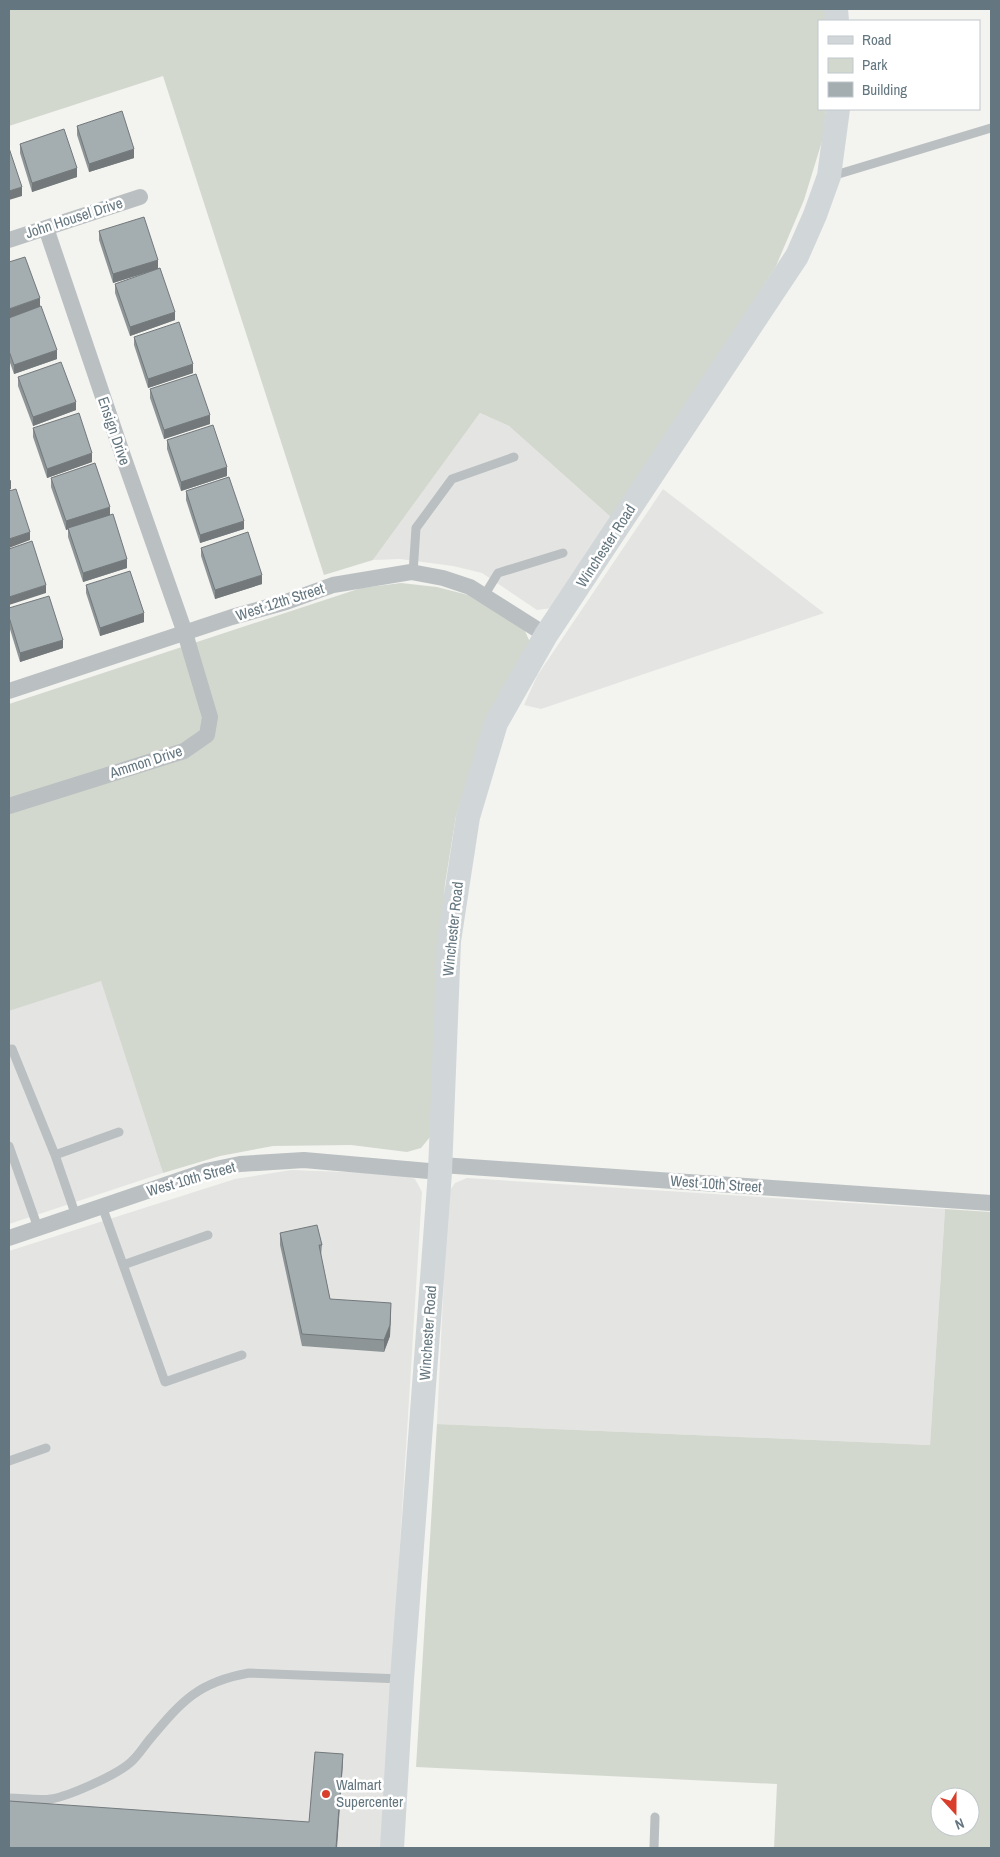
<svg xmlns="http://www.w3.org/2000/svg" width="1000" height="1857" viewBox="0 0 1000 1857" font-family="'Archivo Narrow',sans-serif">
<style>
.built{fill:#e4e4e3}
.green{fill:#d3d8cf;fill-rule:evenodd}
.lines{fill:none;stroke-linecap:round;stroke-linejoin:round}
.lane{stroke:#babfc1;stroke-width:9}
.street{stroke:#babfc1;stroke-width:16}
.secondary{stroke:#d1d6d9;stroke-width:24}
.wall{fill:#8d9597}
.shaded-wall{fill:#73797b}
.building{fill:#a4adb0;stroke:#73797b}
.poi-dot{fill:#d83e2b;stroke:#fff;stroke-width:2}
.labels{text-anchor:middle;stroke-width:5;stroke-linejoin:round;paint-order:stroke}
.street-label{font-size:15px;fill:#64767f;stroke:#fff}
.poi-label{font-size:15px;fill:#64767f;stroke:#fff;text-anchor:start}
</style>
<rect width="100%" height="100%" fill="#f3f3ef"/>
<!-- built -->
<path class="built" d="M480,413l29,13 104,93 -61,89 -15,2 -55,-37 -29,-7 -53,-7 -27,1z
M663,489l161,124 -283,96 -17,-4 13,-29z
M101,980l62,193 -154,51v-213z
M291,1170l108,4 16,5 7,13 -41,656h-372v-597l226,-72z
M467,1178l478,31 -15,236 -493,-21 11,-231 7,-10z"/>
<!-- green -->
<path class="green" d="M9,9h817l2,12h-9v88h7l-3,29 -19,62 -28,66 -163,253 -104,-93 -29,-13 -107,147 -49,15 -161,-499 -154,50z
M401,583l36,4 31,8 56,34 6,13 -56,116 -18,58 -11,68 -8,99 -7,154 -9,11 -14,4 -56,-7 -78,1 -53,10 -57,17 -62,-192 -92,30v-307l352,-116z
M945,1209l46,3v636h-217l3,-64 -361,-17 21,-343 493,21zM940,1797h30v30h-30z"/>
<g class="lines">
<!-- lane -->
<path class="lane" d="M832,176l159,-48
M413,573l3,-45 36,-49 62,-22
M484,596l14,-23 65,-20
M12,1049l43,106 21,61
M9,1146l29,82
M55,1155l64,-23
M102,1206l63,176 77,-27
M123,1265l85,-30
M9,1461l37,-13
M9,1798c13,0 29,3 42,1 18,-3 66,-24 80,-37 7,-6 13,-16 19,-23 32,-38 48,-57 99,-66l153,6
M654,1848l1,-31"/>
<!-- street -->
<path class="street" d="M9,240l131,-43
M9,691l223,-74 54,-15 47,-17 78,-13 32,6 27,9 76,48
M9,806l175,-55 23,-16 3,-18 -25,-84 -62,-177 -77,-228
M441,1165l550,38
M9,1238l197,-67 34,-7 64,-4 136,12"/>
<!-- secondary -->
<path class="secondary" d="M836,9l1,12
M392,1848l10,-169 38,-507 9,-231 19,-124 28,-94 50,-88 251,-379 18,-41 14,-39 9,-67"/>
</g>
<!-- wall -->
<path class="wall" d="M77,126l57,32 -45,14 -12,-37z
M20,144l57,33 -45,15 -12,-39z
M99,231l59,38 -45,14 -14,-43z
M115,284l60,36 -45,16 -15,-43z
M9,318l48,41 -43,15 -5,-14z
M134,337l59,36 -45,15 -14,-43z
M18,377l58,33 -43,16 -15,-40z
M150,389l60,35 -46,15 -14,-41z
M33,428l59,34 -45,16 -14,-41z
M167,440l60,36 -46,15 -14,-42z
M51,478l59,37 17,53 -44,14 -15,-45v-8l-2,1 -15,-43z
M186,491l58,38 -44,14 -14,-43z
M201,548l61,36 -47,15 -14,-43z
M86,585l58,37 -44,14 -14,-43z
M9,608l54,40 -43,14 -11,-36z
M280,1233l42,12 -1,11 9,43 61,15 -1,22 -6,16 -82,-6 -22,-101z"/>
<!-- shaded-wall -->
<path class="shaded-wall" d="M134,149v9l-45,14v-8z
M77,168v9l-45,15v-9z
M22,187v9l-13,4v-9z
M158,260v9l-45,14v-9z
M40,298v9l-31,11v-9z
M175,312v8l-45,16v-9z
M57,350v9l-43,15v-9z
M193,364v9l-45,15v-9z
M76,402v8l-43,16v-9z
M210,415v9l-46,15v-9z
M92,453v9l-45,16v-9z
M227,467v9l-46,15v-9z
M11,480v9l-2,1v-9z
M110,507v8l-44,15v-9z
M244,521v8l-44,14v-8z
M30,532v8l-21,8v-9z
M127,559v9l-44,14v-9z
M262,575v9l-47,15v-9z
M46,585v8l-37,12v-8z
M144,613v9l-44,14v-8z
M63,640v8l-43,14v-9z
M391,1303l-1,33 -6,16v-12z
M343,1754v9l-6,85h-1z"/>
<!-- building -->
<path class="building" d="M122,111l12,38 -45,15 -12,-38z
M64,129l13,39 -45,15 -12,-39z
M9,148l13,39 -13,4z
M144,217l14,43 -45,14 -14,-43z
M25,257l15,41 -31,11v-47z
M160,268l15,44 -45,15 -15,-43z
M41,306l16,44 -43,15 -5,-14v-33z
M179,322l14,42 -45,15 -14,-42z
M61,362l15,40 -43,15 -15,-40z
M196,374l14,41 -46,15 -14,-41z
M79,413l13,40 -45,16 -14,-41z
M213,425l14,42 -46,15 -14,-42z
M95,463l15,44 -44,14 -15,-43z
M229,477l15,44 -44,14 -14,-44z
M16,489l14,43 -21,7v-48z
M113,514l14,45 -44,14 -15,-45z
M248,532l14,43 -47,15 -14,-42z
M32,541l14,44 -37,12v-48z
M130,571l14,42 -44,15 -14,-43z
M49,596l14,44 -43,13 -11,-36v-9z
M317,1225l5,20h-3l11,54 61,4 -1,22 -6,15 -82,-6 -22,-101z
M315,1752l28,2 -7,94h-327v-47l300,21z"/>
<!-- markers -->
<circle class="poi-dot" cx="326" cy="1794" r="5"/>
<g class="labels">
<!-- street labels -->
<g class="street-label">
<text transform="translate(74 218) rotate(-18)" y="5">John Housel Drive</text>
<text transform="translate(114 431) rotate(71)" y="5">Ensign Drive</text>
<text transform="translate(606 546) rotate(-57)" y="5">Winchester Road</text>
<text transform="translate(280 602) rotate(-18)" y="5">West 12th Street</text>
<text transform="translate(146 762) rotate(-18)" y="5">Ammon Drive</text>
<text transform="translate(453 929) rotate(-84)" y="5">Winchester Road</text>
<text transform="translate(191 1179) rotate(-16)" y="5">West 10th Street</text>
<text transform="translate(716 1184) rotate(4)" y="5">West 10th Street</text>
<text transform="translate(428 1333) rotate(-86)" y="5">Winchester Road</text>
</g>
<!-- poi labels -->
<g class="poi-label">
<text x="336" y="1790">Walmart<tspan x="336" dy="17">Supercenter</tspan></text>
</g>
</g>
<!-- border -->
<rect width="1000" height="1857" fill="none" stroke="#64767f" stroke-width="20"/>
<!-- legend -->
<rect x="818" y="20" width="162" height="90" fill="#ffffff" stroke="#c1c8cc"/>
<rect x="828" y="36" width="25" height="8" fill="#d1d6d9" stroke="#c1c8cc"/>
<text x="862" y="45" font-size="15" fill="#64767f">Road</text>
<rect x="828" y="58" width="25" height="15" fill="#d3d8cf" stroke="#c1c8cc"/>
<text x="862" y="70" font-size="15" fill="#64767f">Park</text>
<rect x="828" y="82" width="25" height="15" fill="#a4adb0" stroke="#c1c8cc"/>
<text x="862" y="95" font-size="15" fill="#64767f">Building</text>
<!-- north arrow -->
<g transform="translate(955 1812) rotate(159)"><circle r="24" fill="#ffffff" stroke="#c1c8cc"/>
<path d="M0-4L9 19L0 12L-9 19Z" fill="#d83e2b"/>
<text y="-8" font-size="14" font-weight="bold" text-anchor="middle" fill="#64767f">N</text>
</g>
</svg>
